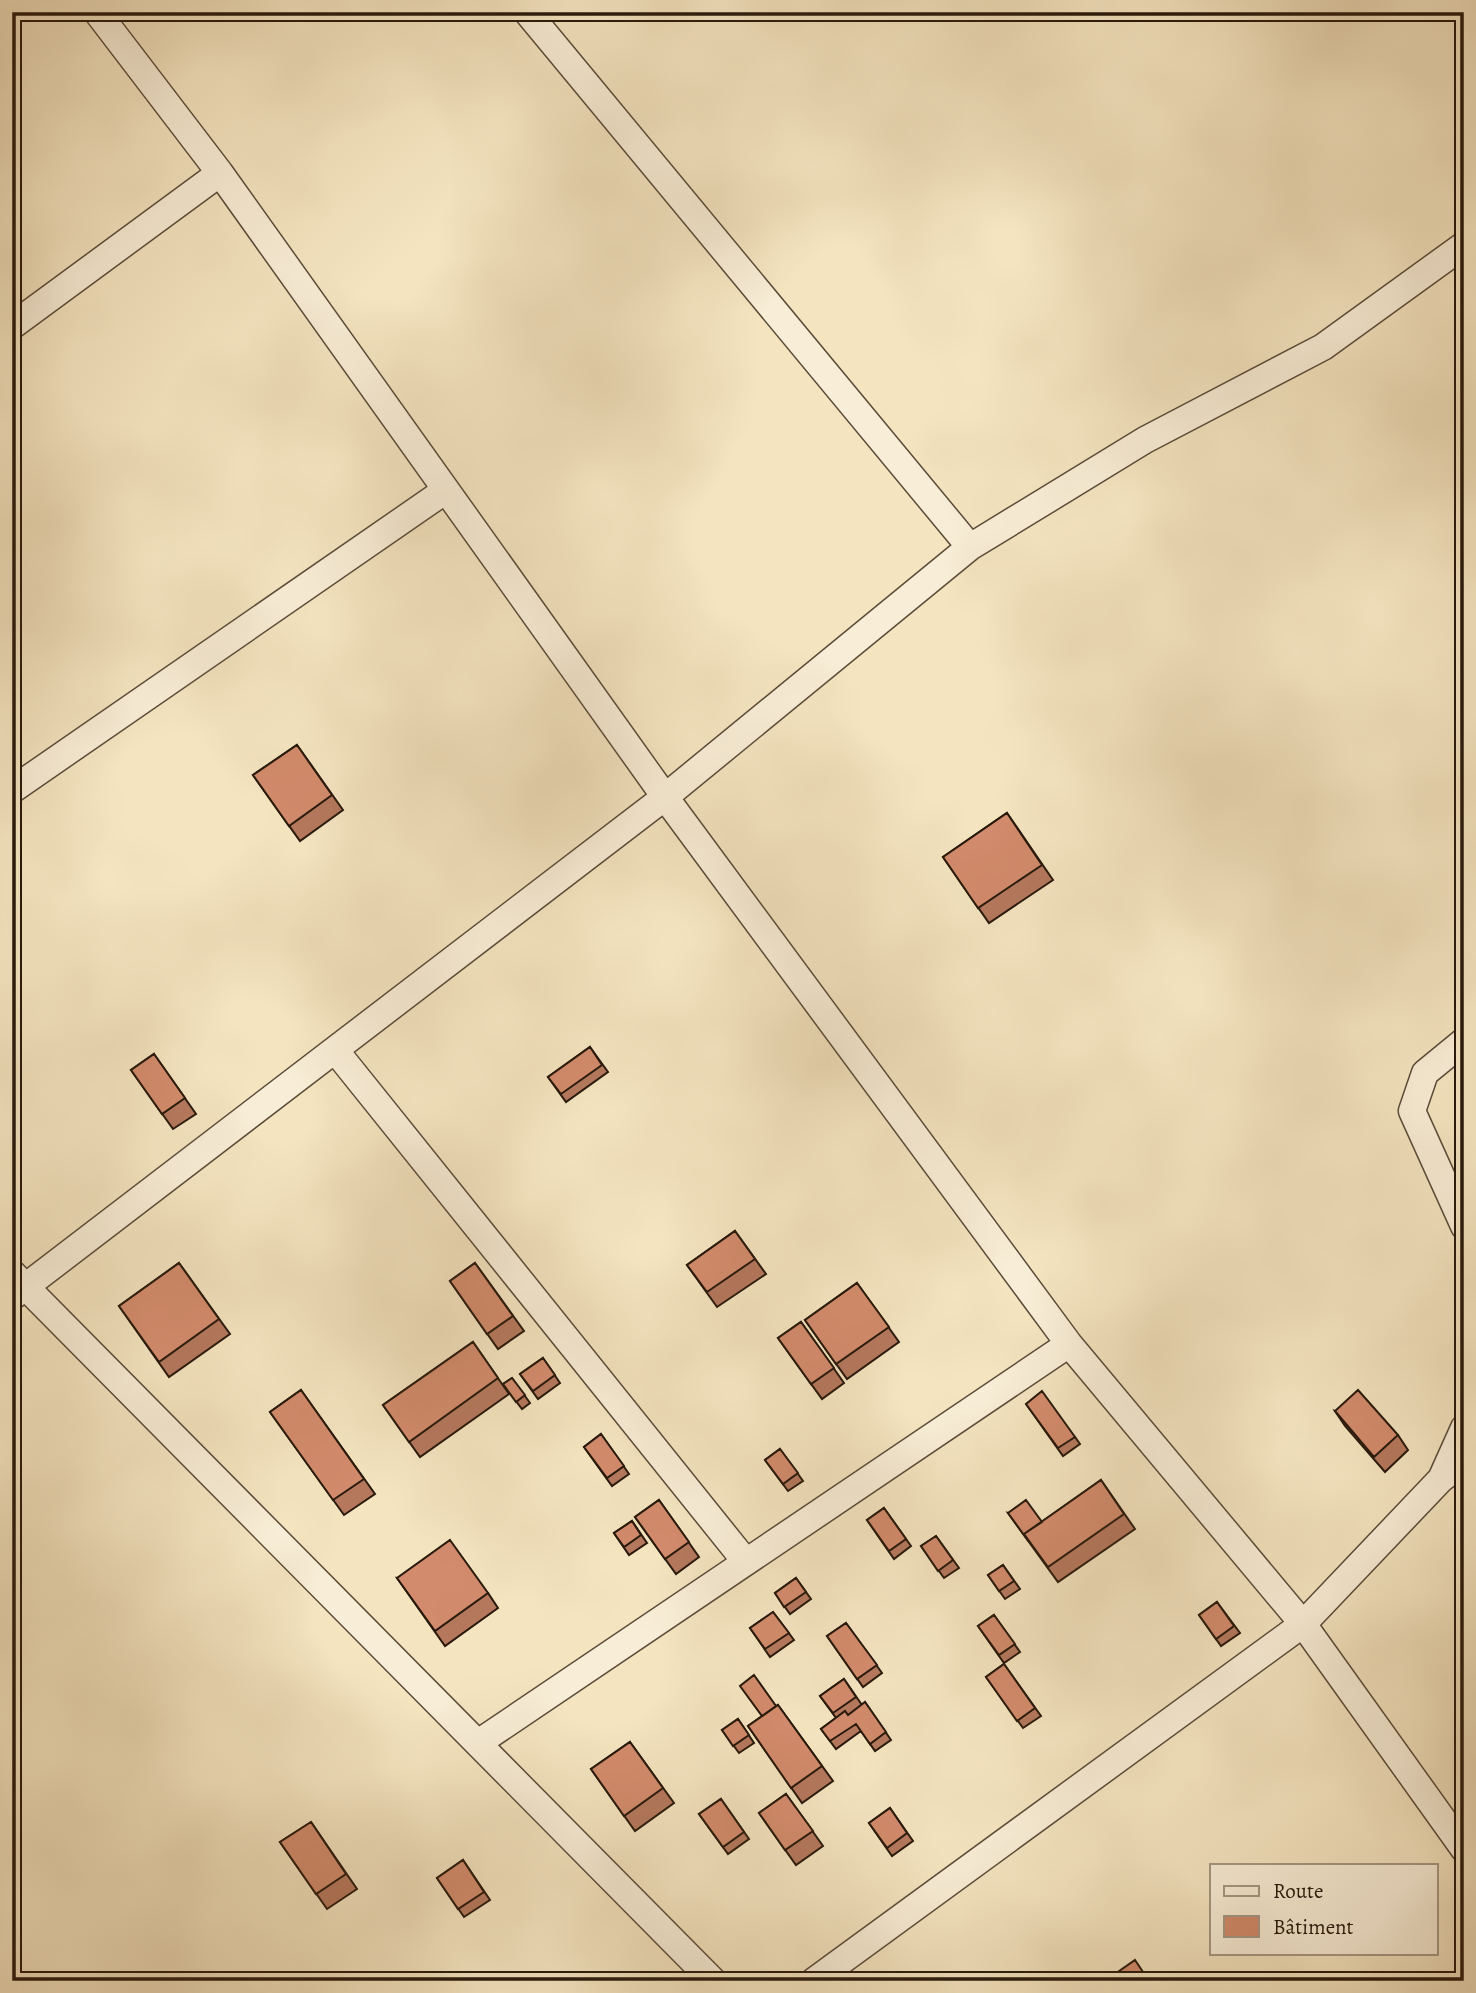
<svg xmlns="http://www.w3.org/2000/svg" width="1476" height="1993" viewBox="0 0 1476 1993" font-family="Alegreya,serif">
<style>
.lines{fill:none;stroke-linecap:round;stroke-linejoin:round}
.street-casing{stroke:#5b4c39;stroke-width:29}
.street{stroke:#f8edd6;stroke-width:26}
.wall{fill:#b5785d;stroke:#28190c;stroke-width:2}
.building{fill:#d28b6c;stroke:#28190c;stroke-width:2}
</style>
<rect width="100%" height="100%" fill="#f4e4c0"/>
<filter id="stains"><feTurbulence type="fractalNoise" baseFrequency=".00286" numOctaves="4"/><feColorMatrix values="0 0 0 0 .2 0 0 0 0 .09 0 0 0 0 .02 0 0 0 .5 -.17"/></filter>
<radialGradient id="worn" r=".72"><stop offset=".6" stop-color="#630" stop-opacity="0"/><stop offset="1" stop-color="#630" stop-opacity=".3"/></radialGradient>
<g class="lines">
<!-- street casing -->
<g class="street-casing">
<path id="street" d="M97,12l123,161 445,624 404,547 234,280 161,225
M527,12l443,535
M12,326l208,-153
M12,790l434,-300
M1464,1041l-39,32 -13,38 52,115
M335,1050l411,512
M12,1273l701,708
M12,1297l653,-500 305,-250 175,-107 178,-93 141,-102
M1442,1477l22,-49
M478,1743l591,-399
M814,1981l489,-357 138,-145 23,-17"/>
</g>
<!-- street -->
<use href="#street" class="street"/>
</g>
<!-- wall -->
<path class="wall" d="M297,745l46,65 -43,31 -47,-66z
M1007,813l46,67 -64,43 -46,-66z
M590,1047l18,25 -42,30 -18,-25z
M154,1054l42,60 -23,15 -42,-59z
M735,1231l31,43 -49,33 -30,-42z
M179,1263l51,71 -61,43 -50,-71z
M475,1263l49,68 -26,18 -48,-68z
M857,1283l42,59 -52,37 -42,-59z
M801,1322l43,61 -22,16 -44,-61z
M473,1342l36,52 -89,63 -37,-52z
M543,1358l17,25 -22,16 -18,-25z
M512,1378l18,25 -8,6 -19,-25z
M301,1390l74,104 -31,21 -74,-103z
M1026,1404l49,33 5,7 -17,12z
M1335,1411l63,24 10,15 -23,22 -40,-46z
M601,1434l28,40 -17,12 -28,-39z
M780,1449l23,32 -15,10 -23,-31z
M1101,1480l34,49 -77,53 -50,-69 34,9z
M659,1500l40,57 -23,17 -41,-57z
M884,1508l27,38 -17,13 -27,-39z
M632,1521l15,22 -18,12 -15,-22z
M936,1536l23,32 -15,10 -23,-32z
M1003,1565l17,24 -15,10 -17,-24z
M397,1578l91,15 10,15 -53,38z
M796,1578l15,21 -21,15 -15,-21z
M1217,1602l23,31 -19,13 -22,-31z
M773,1612l21,28 -24,17 -20,-29z
M994,1615l26,37 -16,11 -26,-37z
M846,1623l36,50 -19,14 -36,-51z
M1004,1664l37,52 -18,12 -37,-51z
M844,1679l18,26 3,-3 26,38 -16,11 -14,-20 -25,18 -15,-20 15,-11 -16,-22z
M778,1705l55,76 -31,22 -54,-77z
M738,1719l16,24 -15,10 -17,-23z
M630,1742l44,61 -39,28 -44,-62z
M786,1794l37,52 -27,19 -37,-52z
M721,1799l28,40 -21,15 -29,-40z
M890,1808l23,33 -21,15 -23,-33z
M311,1822l46,67 -30,20 -47,-67z
M463,1860l27,40 -26,17 -27,-39z"/>
<!-- building -->
<path class="building" d="M297,745l35,50 -43,31 -36,-51z
M1007,813l35,52 -64,43 -35,-51z
M590,1047l12,18 -41,29 -13,-17z
M154,1054l31,44 -23,16 -31,-44z
M735,1231l20,28 -48,33 -20,-27z
M179,1263l40,56 -60,43 -40,-56z
M475,1263l38,53 -26,18 -37,-53z
M857,1283l32,44 -53,37 -31,-44z
M801,1322l33,46 -23,16 -33,-46z
M473,1342l25,36 -89,64 -26,-37z
M543,1358l12,17 -22,16 -13,-17z
M512,1378l13,17 -9,7 -13,-18z
M301,1390l63,89 -31,21 -63,-88z
M1358,1390l40,45 -24,22 -39,-46z
M1042,1391l33,46 -17,11 -32,-44z
M601,1434l23,32 -17,12 -23,-31z
M780,1449l18,24 -15,11 -18,-24z
M1101,1480l23,34 -76,53 -24,-33z
M659,1500l30,42 -24,17 -30,-42z
M1026,1500l16,22 -18,12 5,8 -21,-29z
M884,1508l22,31 -17,12 -22,-31z
M632,1521l9,14 -17,12 -10,-14z
M936,1536l17,24 -15,11 -17,-25z
M450,1540l38,53 -53,38 -38,-53z
M1003,1565l11,16 -15,10 -11,-16z
M796,1578l10,14 -22,15 -9,-14z
M1217,1602l17,24 -18,13 -17,-24z
M773,1612l16,21 -24,16 -15,-21z
M994,1615l21,29 -16,11 -21,-29z
M846,1623l31,42 -20,14 -30,-43z
M1004,1664l31,44 -18,13 -31,-44z
M754,1675l22,31 -14,10 -22,-30z
M844,1679l12,18 -23,16 -13,-17z
M865,1702l21,30 -16,12 -14,-20 -26,17 -9,-12 24,-18 3,4z
M778,1705l44,61 -31,22 -43,-62z
M738,1719l11,16 -16,11 -11,-16z
M630,1742l33,46 -39,28 -33,-47z
M786,1794l27,37 -28,19 -26,-37z
M721,1799l23,33 -21,15 -24,-33z
M890,1808l17,25 -20,15 -18,-25z
M311,1822l35,52 -30,20 -36,-52z
M463,1860l21,32 -26,17 -21,-31z
M1135,1960l14,21h-44z"/>
<!-- margin -->
<rect width="1476" height="1993" fill="none" stroke="#f4e4c0" stroke-width="42"/>
<rect x="14" y="14" width="1448" height="1965" fill="none" stroke="#28190c" stroke-width="3.5"/>
<rect x="21" y="21" width="1434" height="1951" fill="none" stroke="#28190c" stroke-width="2"/>
<!-- legend -->
<rect x="1210" y="1864" width="228" height="91" fill="#f8edd6" stroke="#a59885" stroke-width="2"/>
<rect x="1224" y="1886" width="35" height="10" fill="#f8edd6" stroke="#a59885" stroke-width="2"/>
<text x="1273" y="1898" font-size="21" fill="#28190c">Route</text>
<rect x="1224" y="1916" width="35" height="21" fill="#d28b6c" stroke="#a59885" stroke-width="2"/>
<text x="1273" y="1934" font-size="21" fill="#28190c">Bâtiment</text>
<rect width="100%" height="100%" filter="url(#stains)"/>
<rect width="100%" height="100%" fill="url(#worn)"/>
</svg>
